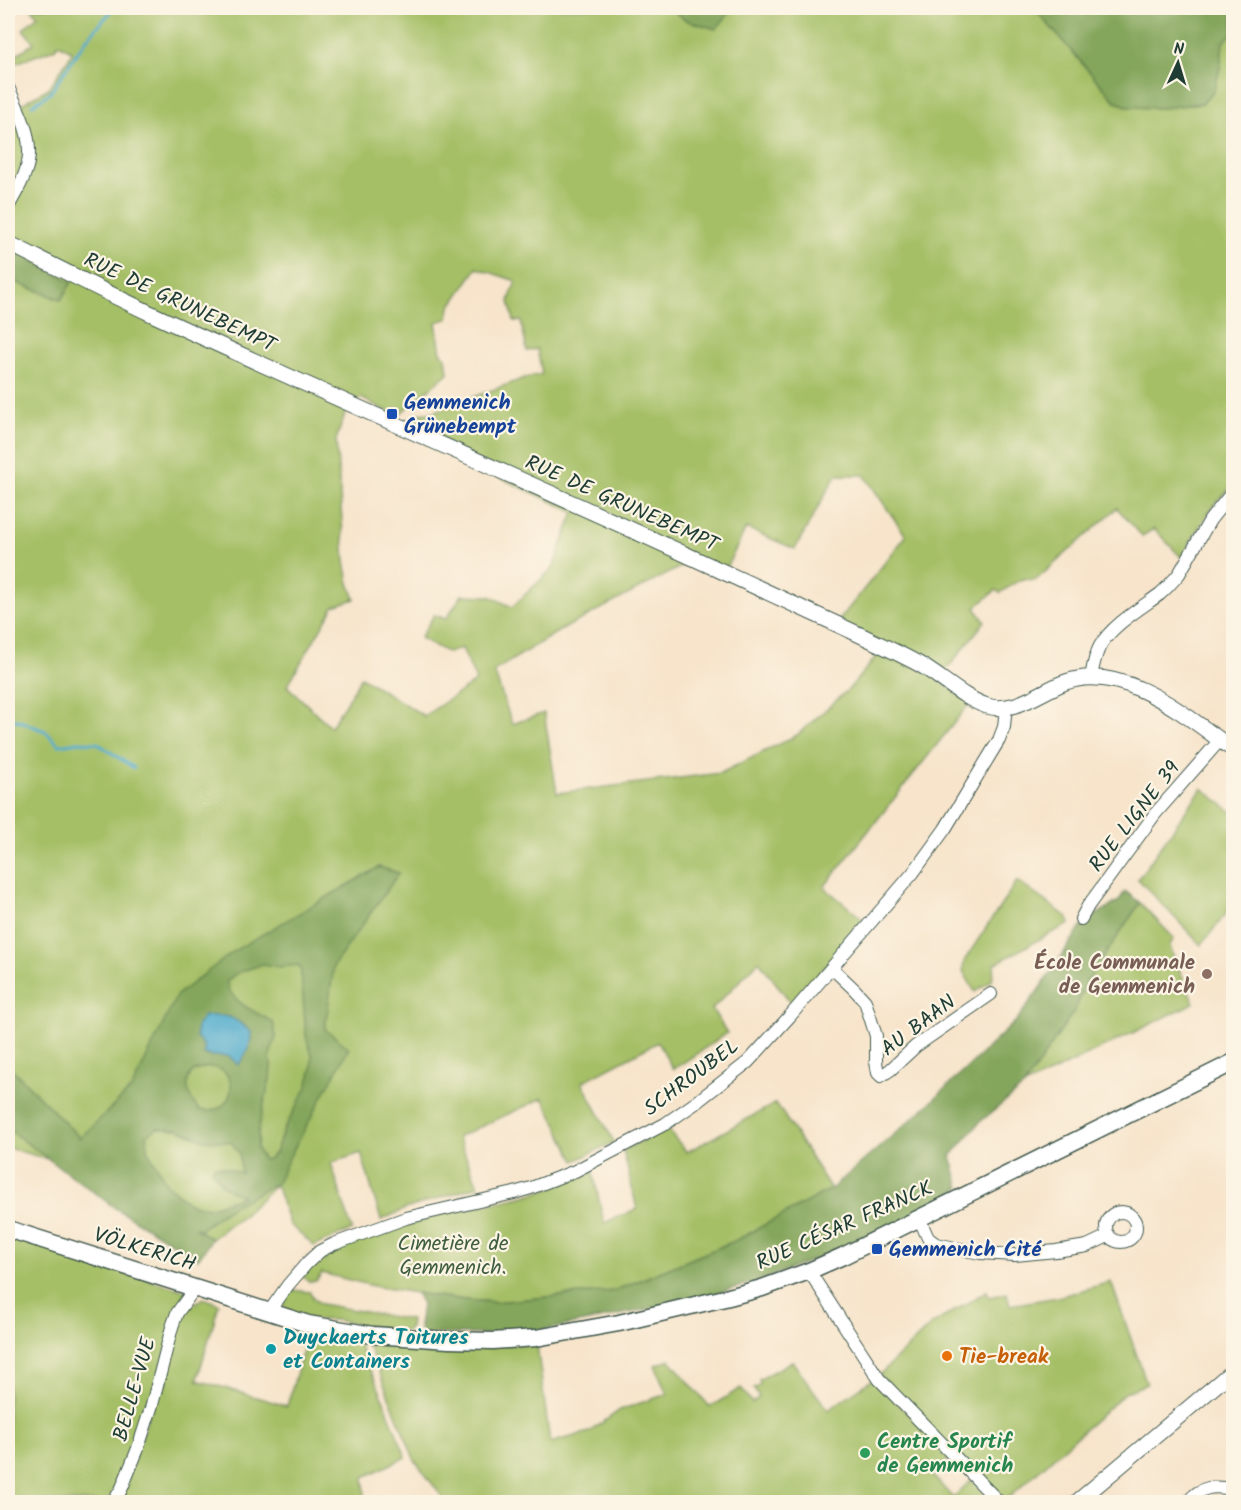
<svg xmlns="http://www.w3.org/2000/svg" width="1241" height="1510" viewBox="0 0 1241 1510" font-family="Kalam,sans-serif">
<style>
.green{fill:#a5bf66;stroke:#627e4d;stroke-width:1.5;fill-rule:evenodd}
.forest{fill:#84a65b;stroke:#527248;stroke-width:1.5;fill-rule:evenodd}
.water{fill:#51acce;stroke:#387481;stroke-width:1.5}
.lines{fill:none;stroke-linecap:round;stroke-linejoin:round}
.stream{stroke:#51acce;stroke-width:3}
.minor-casing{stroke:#3f564b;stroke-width:14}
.tertiary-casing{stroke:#3f564b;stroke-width:17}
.secondary-casing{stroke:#3f564b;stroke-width:19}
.minor{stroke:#fff;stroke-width:12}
.tertiary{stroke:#fff;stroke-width:15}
.secondary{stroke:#fff;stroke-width:16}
.transit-dot{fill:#1a4fb4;stroke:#fcf5e5;stroke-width:2}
.education-dot{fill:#8d6e63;stroke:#fcf5e5;stroke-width:2}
.culture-dot{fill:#0f9aa8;stroke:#fcf5e5;stroke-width:2}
.food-dot{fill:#e8710a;stroke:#fcf5e5;stroke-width:2}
.leisure-dot{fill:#2e9e5b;stroke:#fcf5e5;stroke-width:2}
.labels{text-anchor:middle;stroke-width:4.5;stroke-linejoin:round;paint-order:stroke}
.street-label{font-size:21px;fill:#1f3d34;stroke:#fcf5e5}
.transit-label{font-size:21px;font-weight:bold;fill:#164399;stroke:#fcf5e5;text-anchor:start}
.education-label{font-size:21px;font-weight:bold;fill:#785e54;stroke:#fcf5e5;text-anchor:end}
.park-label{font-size:21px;fill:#405e40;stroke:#fcf5e5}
.culture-label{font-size:21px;font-weight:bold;fill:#0d838f;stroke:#fcf5e5;text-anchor:start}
.food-label{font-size:21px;font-weight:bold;fill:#c56008;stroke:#fcf5e5;text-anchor:start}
.leisure-label{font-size:21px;font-weight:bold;fill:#27864d;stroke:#fcf5e5;text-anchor:start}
</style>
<rect width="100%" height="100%" fill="#fcf5e5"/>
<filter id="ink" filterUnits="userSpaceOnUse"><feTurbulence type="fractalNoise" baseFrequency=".0167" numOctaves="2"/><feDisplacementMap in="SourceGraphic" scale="12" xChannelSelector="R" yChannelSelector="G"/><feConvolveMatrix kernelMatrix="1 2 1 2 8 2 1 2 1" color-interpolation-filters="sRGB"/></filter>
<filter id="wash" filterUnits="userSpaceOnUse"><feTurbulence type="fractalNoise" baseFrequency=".008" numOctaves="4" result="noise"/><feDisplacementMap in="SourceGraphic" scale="24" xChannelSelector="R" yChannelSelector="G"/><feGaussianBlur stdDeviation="1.35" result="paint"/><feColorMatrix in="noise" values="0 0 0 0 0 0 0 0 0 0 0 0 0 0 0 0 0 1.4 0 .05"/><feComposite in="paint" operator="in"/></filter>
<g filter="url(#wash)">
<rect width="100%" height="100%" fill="#f7e4cb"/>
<!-- green -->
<path class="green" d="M31,8h639l16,12 29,9 19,-21h300l82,94 14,5 33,1 40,-5 11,-13 6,-22 3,-25 10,-11v453l-17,17 -20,30 -14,26 -28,-29 -12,7 -25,-28 -81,72 -13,-1 -5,2 -18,12 -4,-3 -21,18 10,13 -33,42 -16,15 34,25 -146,184 41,34 -73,83 -33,-43 -47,48 15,24c-18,12 -35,25 -54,36l-15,-27 -76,40 32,60 -39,19 -32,-63 -85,39 20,49 -70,22 -27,12 -20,-67 -30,10 21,67 -38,16 -25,-22 -13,-40 -35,34 -12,7 -17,14 -18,-11 -114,-90 -72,-73v-335l5,-4 -5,-2v-445l52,21 -52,-59v-129l41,-24 24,-36 -14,-8 -5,5 -41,15v8l-5,6v-18l26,-17 -11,-14 15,-13zM477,268l39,13 -7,20 5,20h7l6,30 10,-2 5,25 -17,4 -95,35 -13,1 -19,16 176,82 -21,56 -41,39 -22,-11 -28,-1 -16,24 -12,-4 -14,23 28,15 14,-5 14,33 -52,35 -63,-39 -30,50 -44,-41 47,-80 21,-7 -6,-16 -4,-22 -9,-121 11,-32 14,-10 36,18 51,-43 -2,-16 -5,-4 -5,-31 12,-3 2,-12zM836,475h28l42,61 -73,92 47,24 -31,37 -52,46 -76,38 -164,20 -13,-80 -32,11 -18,-53 65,-40 127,-67 36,13 24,-49 49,21z
M1202,788l31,25v92l-32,40 -63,-66z
M1017,881l50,36 3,7 -25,12 -50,28 -3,16 -17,12 -12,-21 1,-10z
M1140,903l34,35 -4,7 2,8 22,50 -170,83 52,-78 11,-27z
M776,1103l55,86 -94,51 -123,51 -119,11 -30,-2 -49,-7 -43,-7 -51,-13 -6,8 -7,1 -5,-4 1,-7 15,-15 5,4 5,-9c40,-15 81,-30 122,-40 14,-3 28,-5 41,-8 34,-6 69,-17 99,-35l12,55 33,-14 -14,-59 44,-21 20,23z
M8,1129l43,31 -43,-12z
M8,1236l178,55c-23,72 -45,144 -78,211h-100z
M1111,1282l36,102 -21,8 -122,110 -125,-127 52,-50 56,-34 2,6 18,-4 3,12 48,-8z
M292,1290l18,2 4,7 7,5 90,16 -1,8 -3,3 -31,-4 -41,-7h-20l-31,-11v-11z
M203,1298l16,6 -22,76 90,26 22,-76 48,11 23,50 26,66 -42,20 1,25h-246l64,-187 8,-9z
M367,1342l170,3 13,98 39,-11 31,-22 47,-16 -12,-29 15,-5 40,47 31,-19 11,15 7,-6 -5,-8 6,-4 -1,-5 33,-19 36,49 45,-31 78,78 -19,18 21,23 18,-18 20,22h-545l-31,-41z"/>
<!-- forest -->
<path class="forest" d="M670,8h64l-18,21 -30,-9z
M1034,8h199v24l-10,11 -3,25 -6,22 -11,13 -40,5 -33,-1 -14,-5z
M8,248l64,34 -11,18 -53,-21z
M379,867l20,6 -65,92 -9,64 24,19 -59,108 -13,27 -46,24 -30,22 -6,-1 17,11 -14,20 -83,-51 -107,-79v-64l72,73 52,-50 45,-93 60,-46zM263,964l16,3 20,-2 2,7 5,64 6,19v13l-5,19 -23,42 -9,24 -5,5 -6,2 -7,-11 2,-24 11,-46 1,-13 -1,-11 6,-18 -3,-15c-15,-9 -45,-20 -46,-41l10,-8zM209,1067c29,0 28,37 5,43 -4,2 -11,0 -15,0 -8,-10 -19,-30 -4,-39 4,-2 10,-3 14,-4zM157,1128l21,1 26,11 27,2 8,11 2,20 -17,-6 -10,-1 -2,4c11,17 12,19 31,26l-35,12 -19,-5 -21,-17 -21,-37v-14z
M1125,891l15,12 -53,78 -11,27 -52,78 -44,36 -29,34 9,32 -59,34 -62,28 -80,31 -66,19 -169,34h-101l-4,-7 3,-23 -6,-11 49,7 30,2 119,-11 123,-51 94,-51 97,-84 89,-85 35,-49 26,-40 11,-12 30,-18z"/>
<!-- water -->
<path class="water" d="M204,1016c24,-1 28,-1 47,16 0,14 -4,22 -13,33l-9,-9h-19l-6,-2v-8l-8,-10 1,-11z"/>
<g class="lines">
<!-- stream -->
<path class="stream" d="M32,105l18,-12 35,-52 29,-33
M8,721l9,-1 28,11 14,14 19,-3 19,1 37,25"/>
</g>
</g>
<g filter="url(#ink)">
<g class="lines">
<!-- minor casing -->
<g class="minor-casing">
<path id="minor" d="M8,87c12,27 29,55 17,86 -4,12 -11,23 -17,34
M1091,677c2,-11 4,-22 9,-31 12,-21 41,-38 60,-52 7,-6 13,-13 19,-20l31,-54 24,-30
M1081,919l7,-13 67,-92 65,-74
M832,968l22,21 11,12 11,35v26l2,11 3,3 9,-6 26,-24 75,-52
M1106 1227a15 15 0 1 1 30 0a15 15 0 1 1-30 0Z
M919,1218l9,20 8,6 44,9 35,2 41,-4 31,-5 21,-10
M809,1271l70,108 120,123
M269,1312l19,-27 19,-22 13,-12 14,-7 72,-26 108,-25 17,-5 44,-17 90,-47 29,-20 54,-42 42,-46 123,-143 32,-44 54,-89 5,-13 2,-21
M113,1502l8,-12 16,-39 15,-46 20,-78 5,-14 18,-25
M1188,1502c13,-17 26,-16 46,-13"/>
</g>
<!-- tertiary casing -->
<g class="tertiary-casing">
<path id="tertiary" d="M8,243c48,24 97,49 146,72 177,82 357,159 535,241 43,20 86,40 130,60 33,15 66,30 98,47 23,12 45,35 70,43 27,8 53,-14 76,-23 60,-23 125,35 171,67
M1077,1502l157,-132"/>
</g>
<!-- secondary casing -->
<g class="secondary-casing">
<path id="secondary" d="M8,1229l300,95 65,11 76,5 44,1 43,-3 83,-15 110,-26 33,-9 47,-17 34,-15 391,-194"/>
</g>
<!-- minor -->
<use href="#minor" class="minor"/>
<!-- tertiary -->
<use href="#tertiary" class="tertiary"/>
<!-- secondary -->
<use href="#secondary" class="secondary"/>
</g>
</g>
<!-- markers -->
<g class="transit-dot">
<rect x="386" y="408" width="12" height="12" rx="3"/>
<rect x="871" y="1243" width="12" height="12" rx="3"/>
</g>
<circle class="education-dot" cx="1207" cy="974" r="6"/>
<circle class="culture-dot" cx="271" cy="1349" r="6"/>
<circle class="food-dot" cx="947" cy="1356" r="6"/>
<circle class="leisure-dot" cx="865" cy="1453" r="6"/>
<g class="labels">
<!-- street labels -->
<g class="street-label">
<text transform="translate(180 302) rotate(25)" y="7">RUE DE GRUNEBEMPT</text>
<text transform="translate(622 503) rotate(24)" y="7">RUE DE GRUNEBEMPT</text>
<text transform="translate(1134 816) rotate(-52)" y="7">RUE LIGNE 39</text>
<text transform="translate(918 1025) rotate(-37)" y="7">AU BAAN</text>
<text transform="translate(691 1077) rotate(-37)" y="7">SCHROUBEL</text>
<text transform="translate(844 1225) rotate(-24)" y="7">RUE CÉSAR FRANCK</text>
<text transform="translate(145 1249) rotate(17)" y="7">VÖLKERICH</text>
<text transform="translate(134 1389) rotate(-74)" y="7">BELLE-VUE</text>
</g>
<!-- transit labels -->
<g class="transit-label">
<text x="404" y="409">Gemmenich<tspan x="404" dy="24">Grünebempt</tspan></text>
<text x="889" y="1256">Gemmenich Cité</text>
</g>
<!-- education labels -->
<g class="education-label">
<text x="1195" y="969">École Communale<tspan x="1195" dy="24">de Gemmenich</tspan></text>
</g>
<!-- park labels -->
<g class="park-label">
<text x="453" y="1250">Cimetière de<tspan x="453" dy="24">Gemmenich.</tspan></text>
</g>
<!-- culture labels -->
<g class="culture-label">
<text x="283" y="1344">Duyckaerts Toitures<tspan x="283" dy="24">et Containers</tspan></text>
</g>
<!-- food labels -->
<g class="food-label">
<text x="959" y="1363">Tie-break</text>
</g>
<!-- leisure labels -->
<g class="leisure-label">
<text x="877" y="1448">Centre Sportif<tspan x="877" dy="24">de Gemmenich</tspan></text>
</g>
</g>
<!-- margin -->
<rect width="1241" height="1510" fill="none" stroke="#fcf5e5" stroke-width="30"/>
<!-- north arrow -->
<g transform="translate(1178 63) rotate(4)" stroke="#fcf5e5" stroke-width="4.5" paint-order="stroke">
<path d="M0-4.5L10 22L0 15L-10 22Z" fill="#1f3d34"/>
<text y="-9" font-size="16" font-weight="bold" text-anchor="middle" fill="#1f3d34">N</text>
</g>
</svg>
